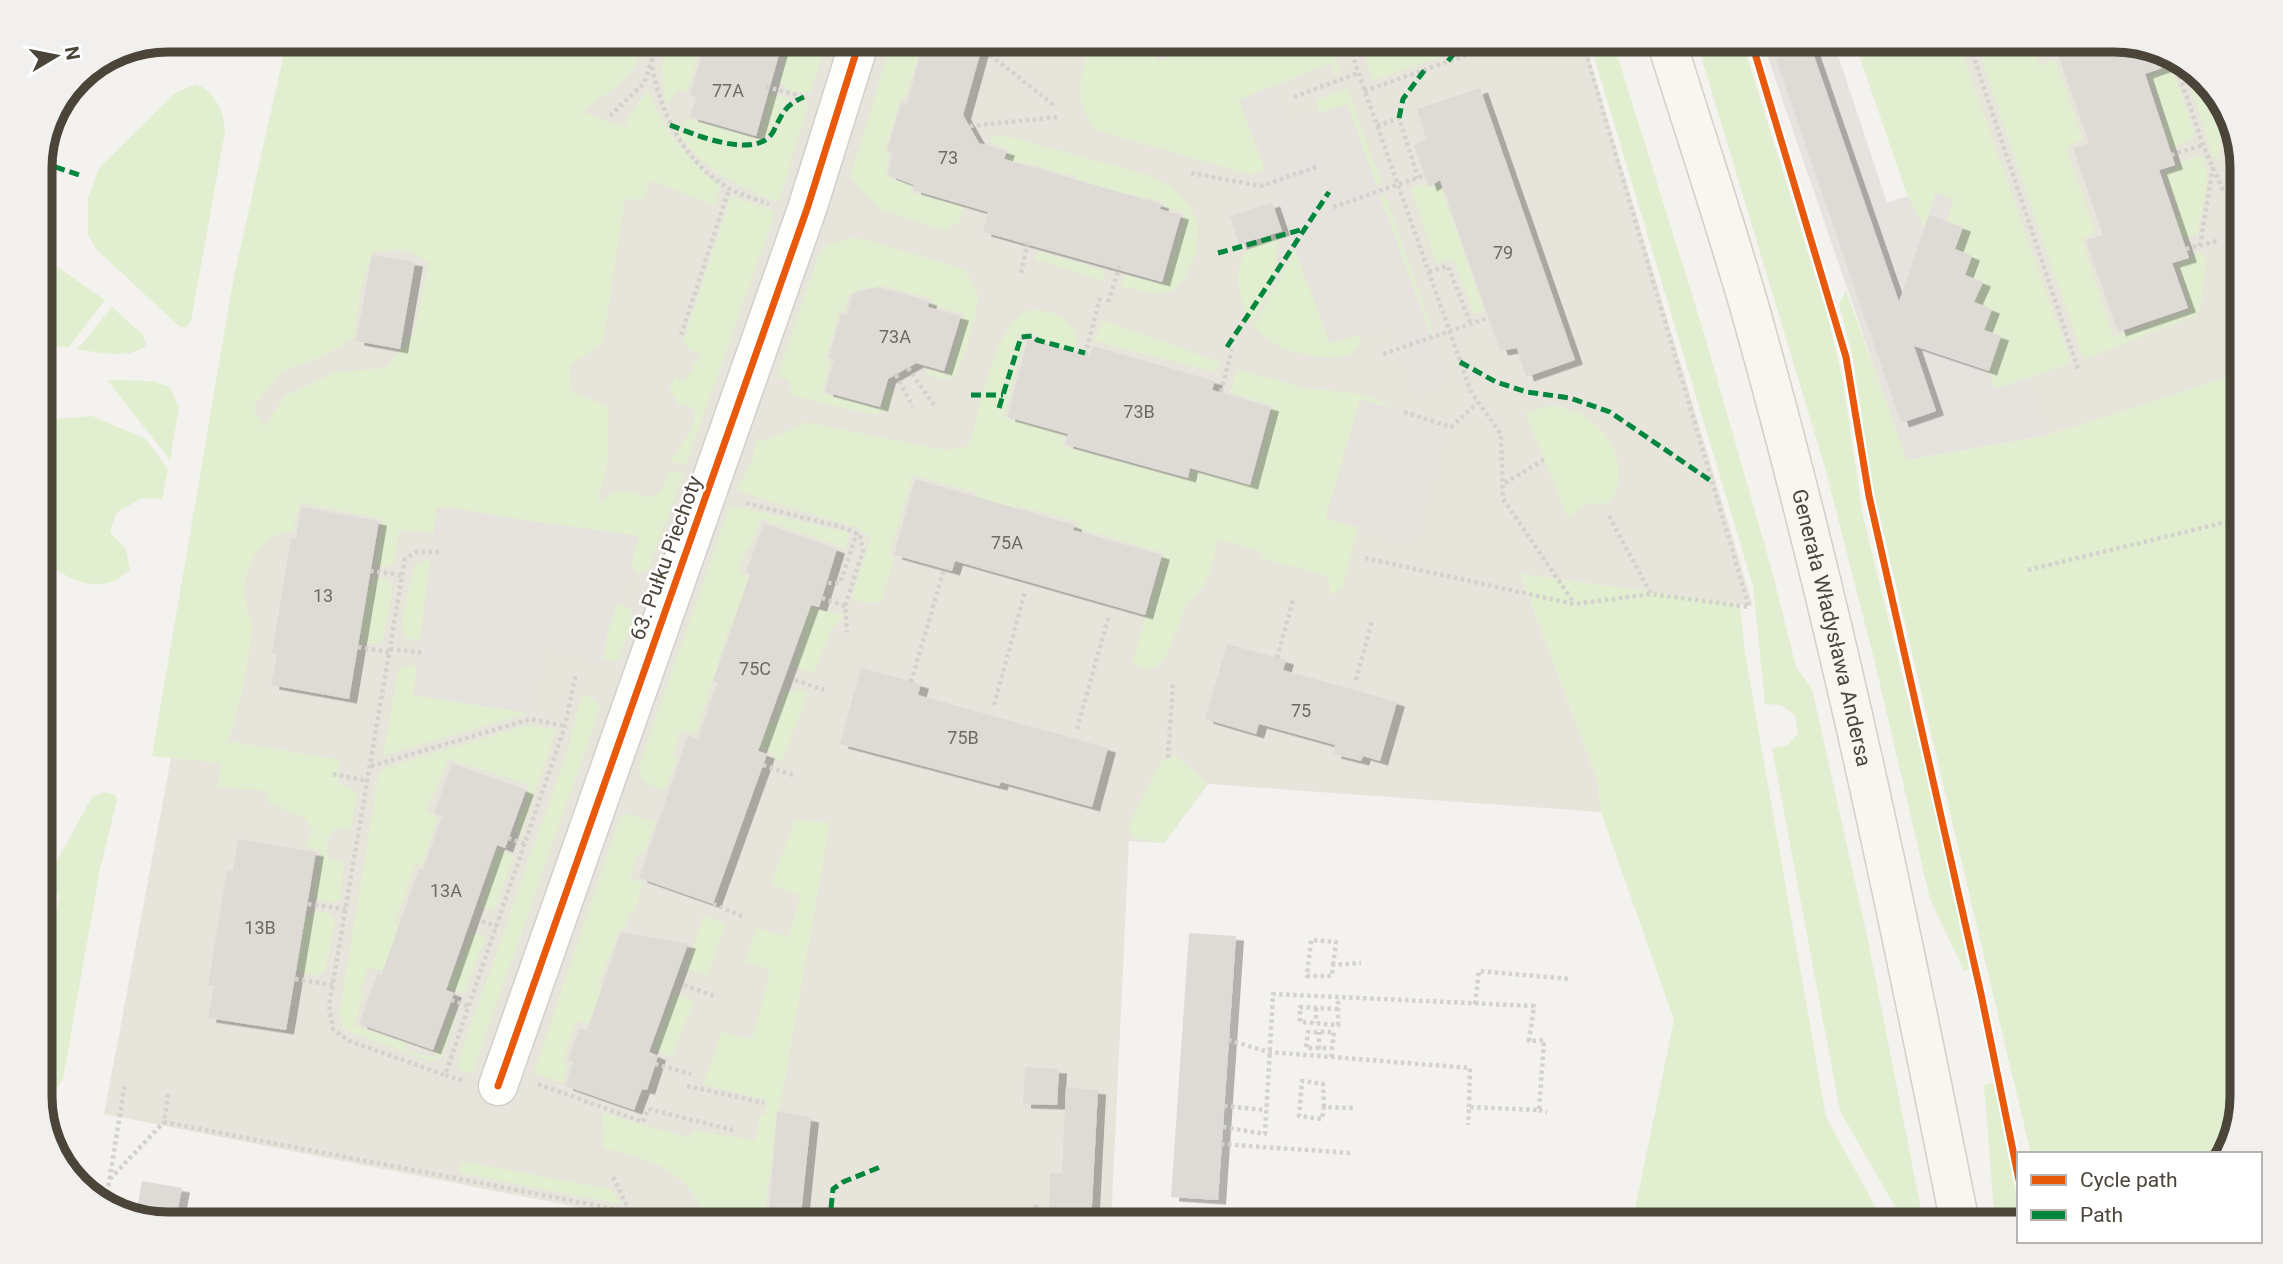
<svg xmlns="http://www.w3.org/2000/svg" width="2283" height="1264" viewBox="0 0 2283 1264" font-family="Roboto,sans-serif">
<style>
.residential{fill:#e7e4dc}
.industrial{fill:#e6e2de}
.green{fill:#e1eecf;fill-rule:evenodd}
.parking{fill:#e6e3df}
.building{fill:#dedbd6;filter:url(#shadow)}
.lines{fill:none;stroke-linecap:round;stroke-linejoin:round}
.minor-casing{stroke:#d2d0cb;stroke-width:41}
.secondary-casing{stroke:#d3cfc5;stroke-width:41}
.path{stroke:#d3d2cc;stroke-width:4.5;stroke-dasharray:3.5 3.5;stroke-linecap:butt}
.minor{stroke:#fdfdfc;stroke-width:38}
.secondary{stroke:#f7f6f1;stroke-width:38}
.quiet{stroke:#00873e;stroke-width:5;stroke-dasharray:10 5;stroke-linecap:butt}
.cycleway-casing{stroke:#fff;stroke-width:11}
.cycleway{stroke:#e8590c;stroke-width:7}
.labels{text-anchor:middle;stroke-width:5;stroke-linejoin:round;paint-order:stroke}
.number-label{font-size:18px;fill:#706a61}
.street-label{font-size:21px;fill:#4b4439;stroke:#fff}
.rim{fill:none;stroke:#4b4439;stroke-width:9}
</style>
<defs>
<filter id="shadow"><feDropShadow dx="8" dy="4.5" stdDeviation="0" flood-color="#0004"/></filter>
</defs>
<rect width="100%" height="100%" fill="#f4f2ee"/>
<!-- residential -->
<path class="residential" d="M306,40h1278l169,566 -233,-32 77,206 4,32 -393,-28 -44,59 -35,-2 -18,383h-480l-4,-7 -523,-103z
M1855,40h260l63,17 47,47 17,56 1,209 -11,7 -187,60 -88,-257z"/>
<!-- industrial -->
<path class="industrial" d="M1762,40h71l54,163 70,-24 88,257 -139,24z"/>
<!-- green -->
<path class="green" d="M287,40h210l136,17 2,-17h11c-11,41 -34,47 -63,72l43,15 1,-8 21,-29c18,44 38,65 72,97l-5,18 -65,-24 -5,18h-20l-22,144 -34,23 2,24 38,18 -1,51 -10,44c19,-15 27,-16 49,-5l13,-6 10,-22 14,3 -36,98 -10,2 -6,-6 3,-27 -192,-34 -3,22 -5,5 -36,-3 -4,32 -7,5 -13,-1 7,-47 -82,-16 -7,28c-33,0 -54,43 -47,73 2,9 7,16 6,26 -5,40 -11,73 -24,111l112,19 -3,22 20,10 -6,38 -16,-2 -8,12 1,17 16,6 -4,36 -8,4 -20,-5 9,-48 -17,-3 9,-16 -9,-13 -35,-15 -5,-12 -47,-4 4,-24 -69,-7 82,-480zM402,249l27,13 -15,71 -29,35 -49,4 -51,24 -21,30 -11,-18 29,-37 39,-14 33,-19 7,-49 11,-36z
M668,40h41l-1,3 -6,-1 -15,51 -7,-3 -14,14 -5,-36z
M789,40h38l-17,53 -20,-2 -11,-10z
M892,40l30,3 -17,57h-5l-15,52 5,2 -4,18 4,6 23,9 -2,5 53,15 -4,14 -15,10 -66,-22 -29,-32z
M1091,40h60l8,21 58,-21h112l11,33 -5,2 -5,-12 -90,37 25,70 -14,5 -155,-45c-26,-33 -15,-53 -5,-90z
M1360,40h24l6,17 52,-17h18l-12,14 -75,27z
M1589,40h21l10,24 83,266 69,241 24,96 16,22 55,247 57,288h-19l-65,-113 -68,-363 16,-3 10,-12 -3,-18 -14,-10 -16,-1 -12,-118z
M1696,40h46l85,274 15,62 21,140 72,293 34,160 -5,2 -34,-72 -55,-236 -51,-199z
M1854,40h104l113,323 -76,26 -6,-18 12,-35 -17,-6 -10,-28 9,-20 -18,-7 7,-19 -17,-7 8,-21 -17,-7 7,-21 -17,-7 -12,35 -17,-33z
M1975,40h57l8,25 15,-6 28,80 -17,9 30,84 -14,7 31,98 77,-28 -13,-44 24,-13 6,8 -7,50 -4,5 -113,45z
M2183,62l41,41 -5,57 -7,-5z
M2162,66l9,2 3,5 21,63 -22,13 -3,-5 -15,4 -7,-22 17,-7 -17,-44 14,-4z
M197,84c19,10 27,27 28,48l-34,189 -4,6h-7l-83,-77 -9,-15v-37l11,-30 76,-75z
M1347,88l35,96 -6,2 -29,-82 -29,11 -1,-15z
M770,94l20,4c-10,12 -13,26 -23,37 -19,20 -74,-2 -94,-13l10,2 4,-6 71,21z
M805,101l4,1 -30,100c-46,-17 -76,-31 -104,-73 21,8 75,29 95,11 8,-8 13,-24 19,-34z
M1003,135l146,40 23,12 18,19 7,14 1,16 -2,18 -13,27 -12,10 -15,3 -36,-8 4,-11 40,9 21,-71 -21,-6 1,-5 -88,-19v-6l-54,-15 -2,5 -15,-3 4,-15 -21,-6 2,-5z
M2202,156c12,19 -1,55 -4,76l-12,8 -1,-4 -16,6 -6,-19 17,-7 -16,-44 16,-7 -1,-3z
M1439,182l45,128 -10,4 -21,-56 -16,6 -27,-75 16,-6 2,6z
M1385,195l48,139 -3,1 -50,-138z
M731,196l45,15 -90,254 -16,-4 22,-32 3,-18 -6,-5 -10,-1 -10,-16 7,-14 3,4h6l7,-9v-8l6,1 3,-8 -11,-5 -7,-8z
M1278,237l-4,45 -23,41c-12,-20 -23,-60 1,-76 7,-5 18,-7 26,-10z
M852,238l17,2 93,29c8,8 15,17 16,28 0,13 -15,71 -24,79 -8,6 -18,2 -26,-1l-4,-7 23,7 17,-61 -33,-9 1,-6 -52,-14 -2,4 -13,-2 -16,8 -4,17 -5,-1 -15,48 6,2 -9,32 59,16 8,-23 2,2 1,11 -4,11 -14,5 -81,-19 -5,-16 -11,-4 43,-125 9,-7z
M1295,250l35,93 29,-9 1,11 -9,10c-27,8 -81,-4 -98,-29z
M1038,251l67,20 -2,10 -68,-22z
M53,264l52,36 -36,47 -20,-1z
M2243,284v812l-16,58h-196l-159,-670 -19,-126 -14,-54 7,-14 61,170 138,-24 187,-60z
M112,307l31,28 3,10c-16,16 -48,6 -69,5z
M1029,310c24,-1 54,10 46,40l-36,-11 -6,-6 -14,3 -22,72 4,1 17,-65 7,-7 -21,80 61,18 -2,11 126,34 3,-9 60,15 21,-80 -43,-14 7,-23 67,19 57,6 28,11 -1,2 -28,-7 -34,118 32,9 -15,61 -12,7 -3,-19 -69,-18 1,-7 -42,-11c-4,13 -6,31 -13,43 -5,8 -14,16 -20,25 -10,20 -14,59 -40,62l-13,-7 32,-110 -86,-25 1,-6 -61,-16 -2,6 -41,-12 2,-7 -64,-18 -24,81 5,2 -12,43 -17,2 -14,-5 20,-60 -13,-10 -122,-37 15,-29 6,-24 8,3 41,-19 139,28 21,-3 5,-8c10,-34 23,-115 58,-129z
M1103,320l117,42 -5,10 -121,-31z
M107,380l46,1 17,6 9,20 -9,53z
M1559,406c44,10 76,54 51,97l-23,1 -19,14 -43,-105 16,-6z
M92,416l54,23 22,30 -6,30 -20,-1 -26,15 -6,19 16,17 4,21c-31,27 -54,11 -85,-6l-4,2v-146z
M730,505l120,28 -5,15 -84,-29 -12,31 -3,-1 -7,23 12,6 -16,49 -5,-2 -34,110 -14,-5 -9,24 5,3 -13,33c-14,-5 -27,-7 -26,-25z
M431,558l-10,83 -15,-3 -5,-13 11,-52 3,-9z
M1520,574l220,30 5,49 81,464 59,107h-253l42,-204 -73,-208 -4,-32z
M372,576l17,4 4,7 -10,52 -5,4 -17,1 2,-8 -9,-2 7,-50 11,1z
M619,604l10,4 5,8 -15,43 -7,2 -9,-3 9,-49z
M807,607l37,8 -13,15 -17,44 -21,-8 11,-32 -5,-3z
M417,664l-3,31 115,18 -146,43 14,-81 2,-6z
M796,689l12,4 -26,68 -11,-4v-5l-13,-4 9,-26 7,1 10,-32 11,2z
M590,695l10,13 -127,364h-11l-6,-5 112,-319 12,-48 2,-4z
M528,725l28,5 -35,105 -6,-4 15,-46 -81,-26 -23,52 12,6 -16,49 -6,-2 -20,57 5,4 -18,46 -15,-3 -8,24 4,2 -10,31 53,19 -1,6 28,8 16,-43 7,2 -16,41 -9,4 -84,-31 -4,-3 -5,-13 39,-240 6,-7z
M1175,755l32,29 -43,59 -31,-5 -5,-13 33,-64z
M104,792l11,3 2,5 -17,69 -37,210 -5,8 -7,1 -10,-11v-99l19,-83 -19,-1v-4l51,-93z
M628,814l28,7 -12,33 -6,-1 -8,25 13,6 -9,30 -4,-2 -6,17h-4l-22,57 5,2 -15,37 -11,-4 -14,40 5,2 -5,20 -30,-10 87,-256z
M795,820l35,3 -56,319 -9,70 -2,12h-60c-4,-52 -58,-66 -100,-76l-1,-35 88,25 2,-8 63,10 5,-26 4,2 3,-16 -64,-16 18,-52 31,7 18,-68 -25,-10 11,-34 32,10 12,-41 -29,-12z
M495,848l19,8 -19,54 -15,-3 12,-35 -4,-2z
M313,911l15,1 7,9 -10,50 -9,5 -18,-4v-5l-8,-2 9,-49 12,1z
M703,915l22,9 -17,52 -22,-7z
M471,933l15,4 -22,57 -18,-8 7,-22 6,1z
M674,993l20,8 -22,56 -19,-8z
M1994,1083l25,125 -1,16h-23l-11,-139z
M460,1161l150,28 12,15 -164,-31z"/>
<!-- parking -->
<path class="parking" d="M1151,40h66l-59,21z
M1272,86l13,38 62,-20 100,277 -30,12 -25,-69 -61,19 -92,-243z
M1360,399l28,8 -1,4 58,17 -32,115 -87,-25z
M437,508l202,28 -40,122 -58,-13 -12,68 -116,-18z"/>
<!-- building -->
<path class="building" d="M712,40h71l-27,96 -66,-19 6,-20 -6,-2 14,-49 6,1z
M924,40h60l-21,75 16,28 28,8 -3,8 157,45 -1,5 21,6 -19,67 -179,-50 5,-20 -75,-22 1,-5 -26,-10 4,-23 -5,-1 14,-48 6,1z
M2053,40h62l63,17 4,4 -37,13 30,91 -16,5 30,88 -17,5 16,45 -70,24 -32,-91 17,-6 -30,-87 16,-5z
M1811,47l88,255 30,-87 34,12 -8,22 17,7 -7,19 18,7 -9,20 18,7 -8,21 17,6 -12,35 -75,-25 22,65 -35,12 -125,-364z
M1480,88l95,272 -49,17 -9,-29 -17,3 -60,-171 -11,7 -15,-42 12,-7 -9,-29z
M1272,202l10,29 -43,14 -9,-29z
M372,255l43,7 -15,87 -44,-8z
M878,287l51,14 -1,6 33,9 -17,55 -28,-8 -28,16 -8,28 -55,-15 9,-33 -5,-1 12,-45 6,2 6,-22z
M1028,339l62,17 3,-10 122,35 -3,9 59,17 -21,78 -60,-17 -2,10 -123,-34 3,-10 -61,-17z
M915,479l159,46 -1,5 89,25 -17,60 -190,-54 -3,10 -58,-16z
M301,507l78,14 -30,178 -78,-14 6,-31 -5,-1 19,-115 5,1z
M764,523l73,26 -18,58 -8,-2 -53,146 9,3 -54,150 -74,-26 49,-143 10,4 19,-56 -4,-2 37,-107 -4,-2z
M1227,644l59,16 -3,10 114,32 -17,59 -17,-5 -2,5 -28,-7 2,-9 -76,-21 -3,10 -51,-15z
M861,668l60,16 -3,11 190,53 -16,59 -91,-25 -2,4 -159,-42z
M452,763l74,27 -21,58 -8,-3 -51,145 8,3 -21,57 -74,-26 18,-50 4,2 38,-107 4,1 19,-54 -8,-3z
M238,839l78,13 -30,178 -78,-12 6,-32 -6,-1 19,-115 6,1z
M621,932l67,12 -39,108 9,4 -11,34 -5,-1 -8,21 -69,-24 8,-24 -5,-2 12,-32 7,3z
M1189,933l47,3 -18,264 -47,-3z
M1025,1067l34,2 -2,36 -34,-1z
M1066,1087l32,3 -7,134h-42l1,-51h12z
M777,1111l34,7 -11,106h-32z
M142,1181l40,7 -7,36 -39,-9z"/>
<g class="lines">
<!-- minor casing -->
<g class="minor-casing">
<path id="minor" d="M498,1086l309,-877 53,-169"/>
</g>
<!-- secondary casing -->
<g class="secondary-casing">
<g id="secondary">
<path id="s1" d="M1666,40c28,90 58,179 84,269 85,301 149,608 210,915"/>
</g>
</g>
<!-- path -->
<path class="path" d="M1347,40l124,352 30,42 2,65 71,104
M1968,40l110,329
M990,55l65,51
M2173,56l30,89 20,45
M2157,60l14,-5
M652,67c10,49 32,94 76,121 12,7 28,11 41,16
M766,87l36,9
M1364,91l146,-51
M1294,97l64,-24
M610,116l34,-33 15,-43
M970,126l88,-9
M1377,126l22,-8 19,60
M2171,155l32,-10
M1191,173l70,13 58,-20
M1333,207l92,-32
M2200,246l13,-79
M2186,249l31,-8
M1429,272l19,-6 23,59
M1021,273l7,-32
M1108,302l12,-36
M681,335l48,-146
M1383,354l105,-36
M1085,355l15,-57
M908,368l26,37
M896,375l17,32
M1221,392l11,-43
M1404,412l47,15 26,-24
M1505,483l40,-24
M746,503l99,25 15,7 3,16 -18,55 2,26
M1609,516l42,78
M439,552h-23l-11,7 -76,447 4,23 16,12 96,34
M1365,558l209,46 77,-10 98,13 -167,-567
M2028,570l215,-52
M370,571l32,4
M828,583h12l17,-50
M822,598l23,8
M358,647l31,5
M390,649l35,4
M1277,658l16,-58
M795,680l29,10
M1356,680l16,-59
M911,682l33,-113
M994,705l31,-113
M1077,729l32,-114
M1168,758l5,-76
M763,765l30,10
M371,766l160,-47 34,7
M333,774l35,7
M508,838l17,6
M308,904l38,5
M713,904l31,13
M482,921l15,6
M1333,965l3,-23 -25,-2 -4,36h25l1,-11 28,-2
M295,979l38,6
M684,985l33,12
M451,1000l17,6
M1475,1004l4,-33 90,8
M1316,1008v15
M1338,1009l-38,-2v15l38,3v-26
M1228,1040l41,12 201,16 -1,39
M1319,1049v-17
M1331,1057l3,-25h-26l-2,16h26
M655,1064l36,10
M462,1080l-17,-5 120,-349 11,-53
M538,1084l105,38 5,-13 85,21
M687,1086l77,17
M168,1094l-4,28 467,90
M1224,1106l42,4
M1324,1107l-1,-23 -21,-3 -3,35 23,3 2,-12 29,1
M1539,1110l8,2
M1223,1127l42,7 8,-140 261,12 -5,35 15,-1 -5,70 -70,-3 -1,18
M1221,1144l129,9
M613,1177l23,47
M110,1179l54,-57
M105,1207l20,-124
M977,1222v-7l58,9
M1035,1222l1,-18
M1271,1224l15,-8v8"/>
<!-- minor -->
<use href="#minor" class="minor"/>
<!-- secondary -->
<use href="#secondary" class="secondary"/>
<!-- quiet -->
<path class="quiet" d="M1448,61l17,-21
M1399,118l4,-19 23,-31
M670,125c23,9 86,36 103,7 9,-17 11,-27 31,-35
M41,162l41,14
M1218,253l86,-24
M1227,347l102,-155
M1460,362l36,20 31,10 43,6 40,14 101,69
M971,395h32
M999,408l22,-71 12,-1 4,4 48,13
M831,1208l2,-19 10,-7 37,-15"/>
<!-- cycleway casing -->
<g class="cycleway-casing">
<path id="cycleway" d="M1751,40l95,317 23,139 112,498 38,186
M498,1086l309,-877 53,-169"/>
</g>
<!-- cycleway -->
<use href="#cycleway" class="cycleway"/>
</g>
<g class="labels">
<!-- number labels -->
<g class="number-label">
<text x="728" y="97">77A</text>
<text x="948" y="164">73</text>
<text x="1503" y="259">79</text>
<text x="895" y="343">73A</text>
<text x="1139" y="418">73B</text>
<text x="1007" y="549">75A</text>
<text x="323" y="602">13</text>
<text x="755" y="675">75C</text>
<text x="1301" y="717">75</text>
<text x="963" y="744">75B</text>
<text x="446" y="897">13A</text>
<text x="260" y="934">13B</text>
</g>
<!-- street labels -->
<g class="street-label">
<text transform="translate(666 558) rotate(-70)" y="7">63. Pułku Piechoty</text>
<text dy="7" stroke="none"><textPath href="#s1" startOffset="611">Generała Władysława Andersa</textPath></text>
</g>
</g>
<!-- crop -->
<path d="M0 0H2283V1264H0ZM168 52H2114A116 116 0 0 1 2230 168V1096A116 116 0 0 1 2114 1212H168A116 116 0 0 1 52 1096V168A116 116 0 0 1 168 52Z" fill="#f1f0ef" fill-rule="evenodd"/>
<path class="rim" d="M168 52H2114A116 116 0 0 1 2230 168V1096A116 116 0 0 1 2114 1212H168A116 116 0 0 1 52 1096V168A116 116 0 0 1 168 52Z"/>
<!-- legend -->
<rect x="2017" y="1152" width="245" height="91" fill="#ffffff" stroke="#b7b4b0" stroke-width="2"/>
<rect x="2031" y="1175" width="35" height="10" fill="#e8590c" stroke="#b7b4b0" stroke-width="2"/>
<text x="2080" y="1187" font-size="21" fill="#4b4439">Cycle path</text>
<rect x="2031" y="1210" width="35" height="10" fill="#00873e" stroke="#b7b4b0" stroke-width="2"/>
<text x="2080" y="1222" font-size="21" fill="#4b4439">Path</text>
<!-- north arrow -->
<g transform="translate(56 56) rotate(80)" stroke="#ffffff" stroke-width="5" paint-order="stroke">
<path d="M0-5L12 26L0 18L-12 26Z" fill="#4b4439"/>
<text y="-10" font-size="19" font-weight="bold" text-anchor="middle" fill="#4b4439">N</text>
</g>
</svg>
